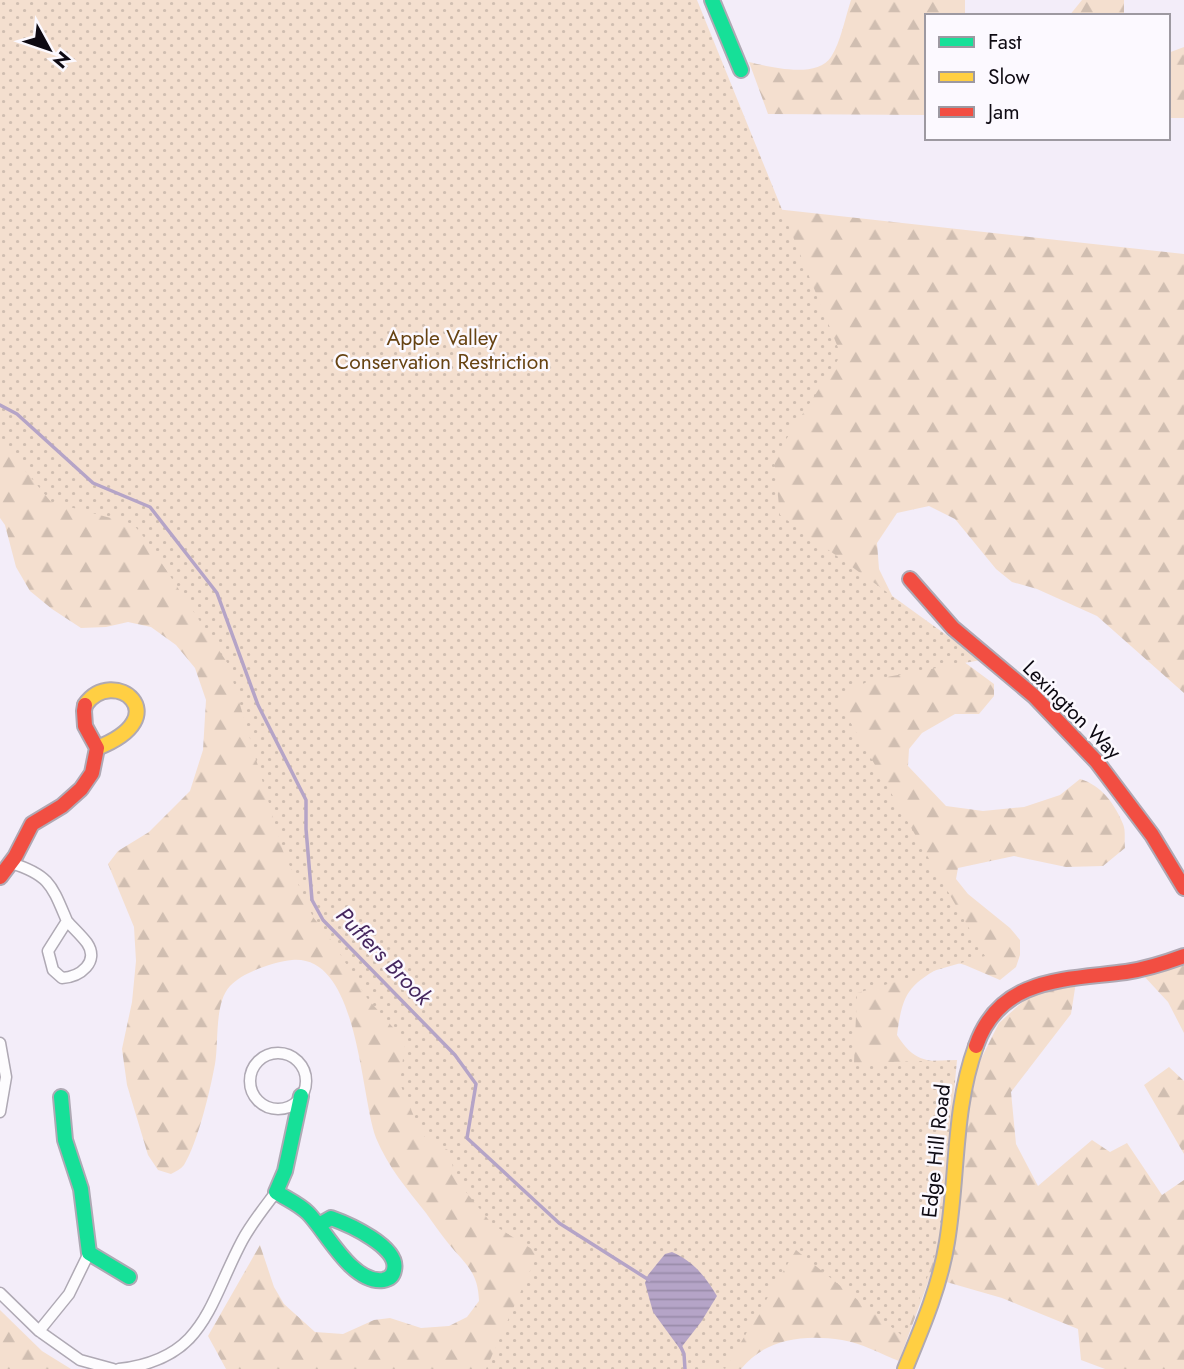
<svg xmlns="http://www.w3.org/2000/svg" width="1184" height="1369" viewBox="0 0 1184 1369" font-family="Jost,sans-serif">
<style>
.forest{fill:url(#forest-firs)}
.park{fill:url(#park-dots)}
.water{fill:url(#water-rules)}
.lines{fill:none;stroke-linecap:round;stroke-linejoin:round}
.stream{stroke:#b5a4c7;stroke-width:3.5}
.street-casing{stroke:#afa9b4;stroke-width:13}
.fast-casing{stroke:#afa9b4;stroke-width:18}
.slow-casing{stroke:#afa9b4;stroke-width:18}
.jam-casing{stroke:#afa9b4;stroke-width:18}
.street{stroke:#fdfcfe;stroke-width:10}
.fast{stroke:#16e098;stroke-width:14}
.slow{stroke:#ffcf43;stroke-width:14}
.jam{stroke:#f24e42;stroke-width:14}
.labels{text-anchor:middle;stroke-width:5;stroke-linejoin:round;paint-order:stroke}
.park-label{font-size:21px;fill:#674312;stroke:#fcf9ff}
.street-label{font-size:21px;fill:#0e0a13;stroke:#fcf9ff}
.water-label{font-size:23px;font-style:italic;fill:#46275f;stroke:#fcf9ff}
</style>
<defs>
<pattern id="forest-firs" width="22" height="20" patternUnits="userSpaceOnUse" patternTransform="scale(1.75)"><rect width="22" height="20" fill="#f4dfcf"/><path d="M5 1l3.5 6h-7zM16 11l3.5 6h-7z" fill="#d0beb1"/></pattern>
<pattern id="park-dots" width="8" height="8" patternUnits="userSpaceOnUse" patternTransform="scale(1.75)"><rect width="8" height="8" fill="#f4dfcf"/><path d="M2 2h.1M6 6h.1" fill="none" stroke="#d0beb1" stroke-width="1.8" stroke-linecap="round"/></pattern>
<pattern id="water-rules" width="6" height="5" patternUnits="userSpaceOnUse" patternTransform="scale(1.75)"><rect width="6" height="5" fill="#b5a4c7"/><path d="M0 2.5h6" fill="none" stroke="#9a8caa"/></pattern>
</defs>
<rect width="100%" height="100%" fill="#f3edf9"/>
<!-- forest -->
<path class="forest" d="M851,0h114v16h-38v99l-159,-1 -19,-52c21,5 68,17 82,-5 10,-16 14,-39 20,-57z
M1082,0h42v16h-55z
M1184,47v71h-16v-65z
M0,51l659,145 525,58v439l-87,-77 -60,-27 -25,-7 -16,-13 -41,-50 -26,-13 -32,7 -20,30 2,26 23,47 92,68v12l-15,18h-24l-33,19 -13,16 -1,17 38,40 37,5 41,-4 36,-12 20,-16c21,6 35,25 43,45 3,7 1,16 2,24l-22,18 -37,1 -52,-11 -56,12 -2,11 12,15 42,34 10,12v15l-4,12 -16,13 -35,-15 -14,-4c-40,23 -48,27 -54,74 17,27 27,24 56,30l-9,165 -7,28 -38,103c-18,-7 -38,-18 -57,-21 -37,-6 -76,-2 -101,29h-515l-18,-33 52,-91 14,42 10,17 31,28 28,2 31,-14 16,-2 31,10 28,-2 18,-9 12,-16c-1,-30 -14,-37 -31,-58 -8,-10 -15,-20 -22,-30 -19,-24 -38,-46 -50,-75 -16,-43 -17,-184 -84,-178 -18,2 -49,12 -62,26 -16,17 -11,56 -15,78 -5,27 -17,78 -31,101 -3,4 -8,6 -13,9l-13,-4 -10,-15 -21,-70 -5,-36 10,-47 4,-41 -2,-34 -26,-63 10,-13 31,-19 41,-41 13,-41 3,-50 -11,-32 -19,-23 -25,-18 -23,-5 -22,5 -25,1 -29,-19 -22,-18 -14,-24 -11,-42 -5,-7z
M1182,962l2,4v67l-16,-31 -25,-27z
M1076,982l-5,32 -60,78 5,52 22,42 54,-46 18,12 17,-9 35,52 22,-15v189h-79l-24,-9 -3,-31 -76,-31 -59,-17 14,-50 14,-152 28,-56 39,-35z
M1169,1067l15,14v73l-40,-69z
M0,1310l42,41 29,18h-71z"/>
<!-- park -->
<path class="park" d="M0,0h697l144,355 -67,103 6,57 201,145 -111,20 -33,19 148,257 -128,37 -3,70 103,-3 -15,165 -8,34 -29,79 -109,-88 -71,119 -15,-8 -4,8h-220l52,-116 -46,-29 -35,-43 -9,-31 -26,-15 -22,-51 5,-43 -38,-43 -33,-54 -21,-27 -30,-66 -55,-187 -81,-123 -14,-17 -82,-22 -51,-62z"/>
<!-- water -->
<path class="water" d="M672,1252c22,10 33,24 45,44l-16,26 -21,27 -27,-37 -8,-29 3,-8 17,-21z"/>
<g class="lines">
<!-- stream -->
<path class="stream" d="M0,405l17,9 76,69 57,24 67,86 41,112 48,95v29l6,71 11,20 132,135 21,29 -9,54 92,85 90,57
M679,1343l5,11 1,15"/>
<!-- street casing -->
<g class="street-casing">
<path id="street" d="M11,863c39,12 41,23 56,58l-19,30 5,19 9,8c18,-1 38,-16 25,-35 -6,-8 -14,-15 -20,-22
M0,1043l6,34 -6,35
M250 1081a28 28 0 1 1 56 0a28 28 0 1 1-56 0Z
M89,1253l-20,41 -30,37 41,29 33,9
M0,1293l39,38
M119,1369c86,-10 89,-64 123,-128 9,-17 22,-33 34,-49"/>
</g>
<!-- fast casing -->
<g class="fast-casing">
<path id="fast" d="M712,0l29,70
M301,1096l-16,75 -9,21c11,7 23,12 32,21 18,18 44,71 75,67 6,-1 10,-4 11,-10 6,-23 -46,-46 -63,-52l-12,7
M61,1097l4,43 16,49 8,64 40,24"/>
</g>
<!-- slow casing -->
<g class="slow-casing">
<path id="slow" d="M85,705c28,-40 94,11 12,43
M905,1369c17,-41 35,-83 42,-127 11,-66 6,-133 29,-196"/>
</g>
<!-- jam casing -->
<g class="jam-casing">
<path id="jam" d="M910,579l43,49 81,68 63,66 55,73 32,53
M0,877l15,-20 17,-33 30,-18 19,-17 11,-16 5,-25 -12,-22 -1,-15 1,-6
M976,1046c24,-70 91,-66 150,-74 20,-3 39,-9 58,-16"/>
</g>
<!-- street -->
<use href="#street" class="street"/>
<!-- fast -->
<use href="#fast" class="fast"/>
<!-- slow -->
<use href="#slow" class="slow"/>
<!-- jam -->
<use href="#jam" class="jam"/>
</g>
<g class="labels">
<!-- park labels -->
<g class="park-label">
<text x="442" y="345">Apple Valley<tspan x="442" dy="24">Conservation Restriction</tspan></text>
</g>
<!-- street labels -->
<g class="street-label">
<text transform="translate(1072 710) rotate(45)" y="7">Lexington Way</text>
<text transform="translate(936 1151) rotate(-84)" y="7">Edge Hill Road</text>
</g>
<!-- water labels -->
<g class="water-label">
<text transform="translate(384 956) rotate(46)" y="8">Puffers Brook</text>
</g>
</g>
<!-- legend -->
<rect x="925" y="14" width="245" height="126" fill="#fcf9ff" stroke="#9d99a1" stroke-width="2"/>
<rect x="939" y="37" width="35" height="10" fill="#16e098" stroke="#9d99a1" stroke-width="2"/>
<text x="988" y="49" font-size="21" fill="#0e0a13">Fast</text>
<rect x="939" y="72" width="35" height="10" fill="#ffcf43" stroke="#9d99a1" stroke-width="2"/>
<text x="988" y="84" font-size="21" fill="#0e0a13">Slow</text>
<rect x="939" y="107" width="35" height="10" fill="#f24e42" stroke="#9d99a1" stroke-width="2"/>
<text x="988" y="119" font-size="21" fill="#0e0a13">Jam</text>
<!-- north arrow -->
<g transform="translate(49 49) rotate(130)" stroke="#fcf9ff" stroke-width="5" paint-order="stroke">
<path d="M0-5L12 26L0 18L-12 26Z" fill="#0e0a13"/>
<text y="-10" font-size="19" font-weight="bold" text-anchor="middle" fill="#0e0a13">N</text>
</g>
</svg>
